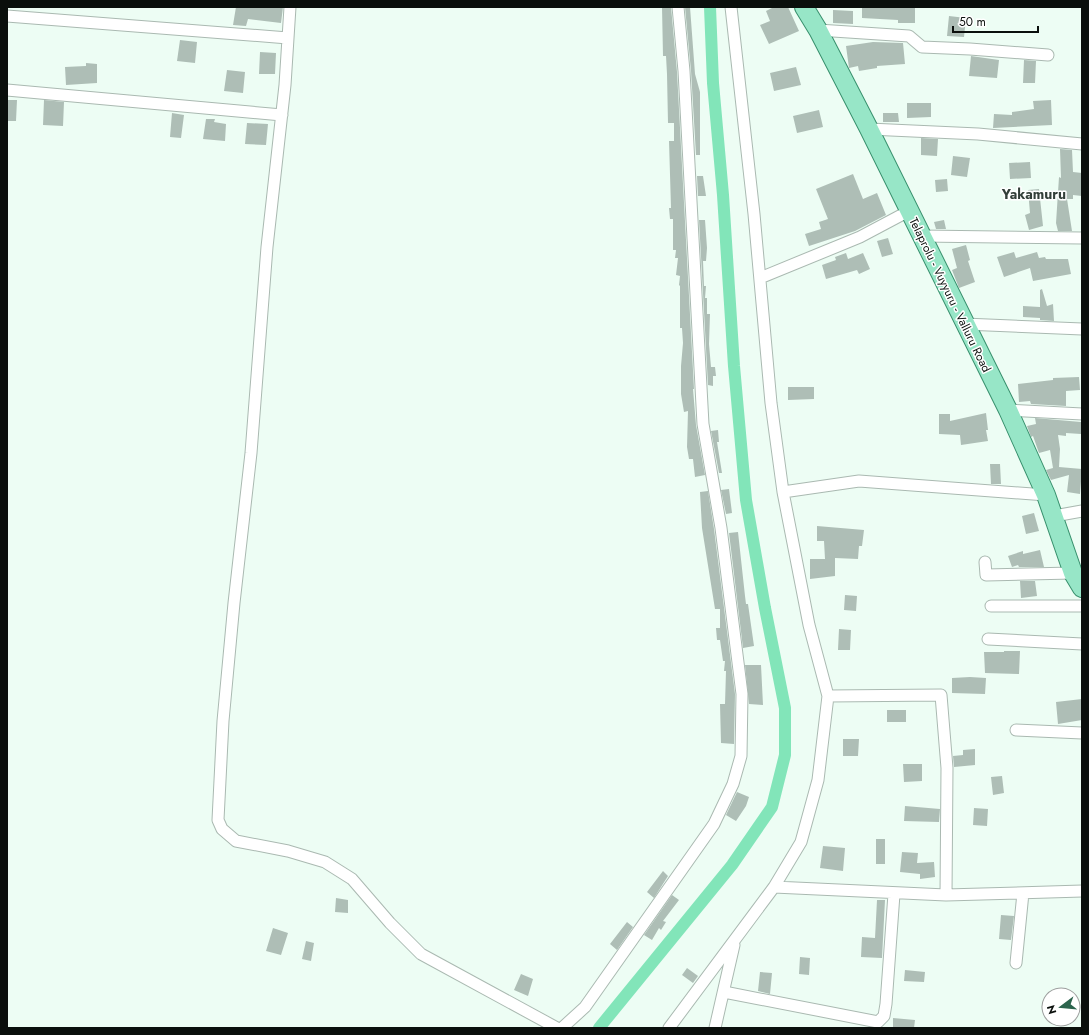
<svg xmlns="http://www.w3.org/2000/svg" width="1089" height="1035" viewBox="0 0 1089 1035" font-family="Jost,sans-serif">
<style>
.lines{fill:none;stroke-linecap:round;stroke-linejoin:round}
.canal{stroke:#82e5b9;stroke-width:12}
.building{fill:#aebeb6}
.street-casing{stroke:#aab9b1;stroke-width:13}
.primary-casing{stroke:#38906d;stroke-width:20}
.street{stroke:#fff;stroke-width:11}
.primary{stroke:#97e6c7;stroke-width:18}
.labels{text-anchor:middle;stroke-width:3;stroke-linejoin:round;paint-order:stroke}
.street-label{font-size:12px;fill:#0a0f0c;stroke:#fff}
.quarter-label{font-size:14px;font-weight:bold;fill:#333f39;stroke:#fff}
</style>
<rect width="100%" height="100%" fill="#edfdf4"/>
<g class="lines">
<!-- canal -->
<path class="canal" d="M599,1028l133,-163 40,-58 13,-52v-47l-20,-100 -19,-108 -12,-134 -11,-171 -10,-112 -3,-76"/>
</g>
<!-- building -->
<path class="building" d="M236,7h47l-2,16 -33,-4 -2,7 -13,-1z
M662,7h9l6,65 17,317h-1l3,36 9,50 -10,2 -2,-18h-4l-2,-12 1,-36 -4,1 -3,-18v-28l2,-23 -1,-15h-2v-42l-1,-1 1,-9 -4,-1 2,-17h-3l1,-8h-3v-31h-3l-1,-11h2l-2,-67h5v-18h-6l-1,-49 -1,-18h-3z
M685,7h5l5,67 5,18v63h-4l-5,-84z
M774,7h14l11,24 -30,13 -9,-19 10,-4 -4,-10z
M862,7h53v16h-17v-3l-36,-2z
M833,10l20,1v13l-20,-1z
M949,16l17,2 -2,19 -17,-1z
M180,40l17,2 -2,21 -18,-2z
M873,42l30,1 2,21 -28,2v2l-18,3 -1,-5 -9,2 -3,-22z
M260,52l16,1 -1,21h-16z
M971,56l28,4 -2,18 -28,-2z
M1024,60l12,1 -1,22h-12z
M86,63l11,1v19l-31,2 -1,-18 21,-1z
M796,67l5,18 -27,6 -4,-18z
M227,70l18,2 -2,21 -19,-2z
M7,100h10l-1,21h-9z
M44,100l20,2 -1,24 -20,-1z
M1051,100l1,25 -59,3 1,-14 18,1v-3l22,-3 -1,-8z
M907,103h24v14l-24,1z
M819,110l4,17 -26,6 -4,-17z
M172,113l12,2 -3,23 -11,-1z
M883,113h15l1,9h-16z
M206,119h9l-1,3 12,2 -1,17 -22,-2z
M247,123l21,1 -2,21 -21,-1z
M921,138l17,1 -1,17 -16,-1z
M1060,149l12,1 1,22 9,1v23l-9,-1v4h-6l5,32h-14l-2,-8 3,-46 2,1z
M953,156l17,2 -3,19 -16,-2z
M1030,162l1,16 -21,1 -1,-16z
M853,174l10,25 14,-6 9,22 -31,16 -46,15 -4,-12 16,-5 -2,-7 9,-3 -12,-30z
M697,176h6l3,20h-8z
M947,179l1,12 -12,1 -1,-12z
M1039,189l4,37 -14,4 -4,-15 5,-2 -2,-23z
M699,220h6l2,28 -1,13h-3l1,25h2l-1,12h2v16h3l-1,30 2,23h4l1,9h-3v10l-5,-1z
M944,220l2,9h-10l-2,-7z
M888,238l5,16 -11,3 -5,-16z
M966,245l4,15 -2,1 7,21 -16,6 -7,-18 5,-2 -5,-19z
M1014,252l2,6 21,-6 2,6 6,-1 1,2h22l3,15 -38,7 -3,-13 -26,9 -7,-20z
M846,253l2,6 15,-6 7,16 -11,5 -2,-4 -31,9 -4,-14 14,-5 -1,-3z
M1042,289l5,17 6,-2 1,17 -14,-1v-2l-17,-1v-11l17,1v-17z
M1079,377l1,13 -14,1v15l-35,-2 -1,-3 -11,1 -1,-18 35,-4v-2z
M788,387h26v12l-26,1z
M986,413l2,17h-2l2,11 -27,4 -1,-10 -21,-1v-20h11v7z
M1035,418l46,4v12l-15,-1v3l-8,-1 2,14 -1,18 23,2 -2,25 -13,-2 2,-17 -18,5 -5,-10 7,-2 -3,-18 -11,3 -6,-17 -2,1 -4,-11 9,-2z
M718,430l1,12h-2l5,31h-3l-8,-42z
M990,464h10l1,20h-10z
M729,489l3,24 -6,1 -5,-24z
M708,491l6,38 21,165 -1,50 -13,-1 -1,-39h5l1,-33h-2l1,-10h-2l-3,-21h-3l-1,-12h4v-19h-5l-13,-81 -2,-36z
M1034,513l5,18 -13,3 -4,-18z
M817,526l47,4 -2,16h-3l-1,13 -23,-1v18l-25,3v-20h15l-1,-18h-7z
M738,532l7,64 1,8h2l6,42 -11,2 -14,-115z
M1040,550l4,17h-25l-1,-2 -6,2 -4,-11 15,-5v3z
M1020,581h15l2,15 -16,2z
M845,595l12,1 -1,15 -12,-1z
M839,629l12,1 -1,20h-12z
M1004,651h16l-1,23 -34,-1 -1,-21h20z
M745,665h16l2,40 -14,-1z
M970,677l16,1 -1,16 -33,-1v-15z
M1082,699v21l-24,4 -2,-22z
M887,710h19v12h-19z
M843,739h16l-1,17h-15z
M975,749v16l-21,2 -1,-11 10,-1v-5z
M903,764h19v17l-18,1z
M1002,776l2,17 -11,2 -2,-18z
M737,792l12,5 -3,9 -10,15 -10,-6z
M905,806l35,3 -1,13 -35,-1z
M974,808l14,1 -1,17 -14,-1z
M876,839h9v25h-9z
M823,846l22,2 -2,23 -23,-3z
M902,852l16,1 -1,10 17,-1 1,15 -15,2v-5l-20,-2z
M663,871l5,5 -14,22 -7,-6z
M672,895l7,5 -16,21 3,1 -5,8 -2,-2 -7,12 -8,-5z
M336,898l12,2v13l-13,-1z
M877,900h8l-3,58 -21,-1 1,-20 13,1z
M1001,915l13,1 -3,24 -12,-1z
M627,922l6,5 -16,23 -7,-6z
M273,928l15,5 -7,22 -15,-4z
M306,941l8,2 -3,18 -9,-2z
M800,957l10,1 -1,17 -10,-1z
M687,968l11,8 -5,7 -11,-8z
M905,970l20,2 -1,10 -20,-1z
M760,972l12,1 -2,21 -12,-3z
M521,974l12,5 -5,17 -14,-6z
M893,1018l22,2 -1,8h-21z"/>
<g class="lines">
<!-- street casing -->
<g class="street-casing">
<path id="street" d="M290,7l-5,78 -18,162 -16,206 -17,150 -11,118 -5,99 4,9 14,12 52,10 37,11 27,17 38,44 31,31 136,74
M7,16l281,22
M818,30l91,6 13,11 48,2 78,6
M7,90l275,25
M869,129l109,5 104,10
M921,236l161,2
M760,278l100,-41 49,-26
M964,324l118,5
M1008,410l74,4
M783,492l76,-11 187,14
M1054,516l28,-5
M985,562l1,13 87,-2
M991,606h91
M988,639l94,5
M828,696l113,-1 6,73 -1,127
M1016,730l66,3
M774,887l172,8 136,-4
M1016,963l7,-70
M724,992l154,30 6,-6 2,-12 8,-110
M562,1028l23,-21 129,-183 19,-40 8,-28 1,-62 -21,-166 -18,-104 -19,-353 -6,-64
M669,1028l105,-141 27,-45 17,-62 10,-84 -19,-71 -26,-133 -12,-89 -17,-189 -23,-207
M715,1028l19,-83"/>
</g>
<!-- primary casing -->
<g class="primary-casing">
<path id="primary" d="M804,7l14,23 51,99 139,281 38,85 27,78 9,15"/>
</g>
<!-- street -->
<use href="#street" class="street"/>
<!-- primary -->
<use href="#primary" class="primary"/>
</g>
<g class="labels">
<!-- street labels -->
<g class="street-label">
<text transform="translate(950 295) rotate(64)" y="4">Telaprolu - Vuyyuru - Valluru Road</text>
</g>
<!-- quarter labels -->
<g class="quarter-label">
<text x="1034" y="199">Yakamuru</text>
</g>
</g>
<!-- border -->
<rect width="1089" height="1035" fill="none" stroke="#0a0f0c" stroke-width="16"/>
<!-- north arrow -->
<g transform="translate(1061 1007) rotate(254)"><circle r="19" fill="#ffffff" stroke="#9d9f9e"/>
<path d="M0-3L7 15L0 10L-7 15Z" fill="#2c644d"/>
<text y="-6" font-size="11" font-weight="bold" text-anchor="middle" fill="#0a0f0c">N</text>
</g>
<!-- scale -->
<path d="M953 26v6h85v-6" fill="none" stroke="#0a0f0c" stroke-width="2"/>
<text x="959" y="26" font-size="12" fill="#0a0f0c" stroke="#ffffff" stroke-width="3" paint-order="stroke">50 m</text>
</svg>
